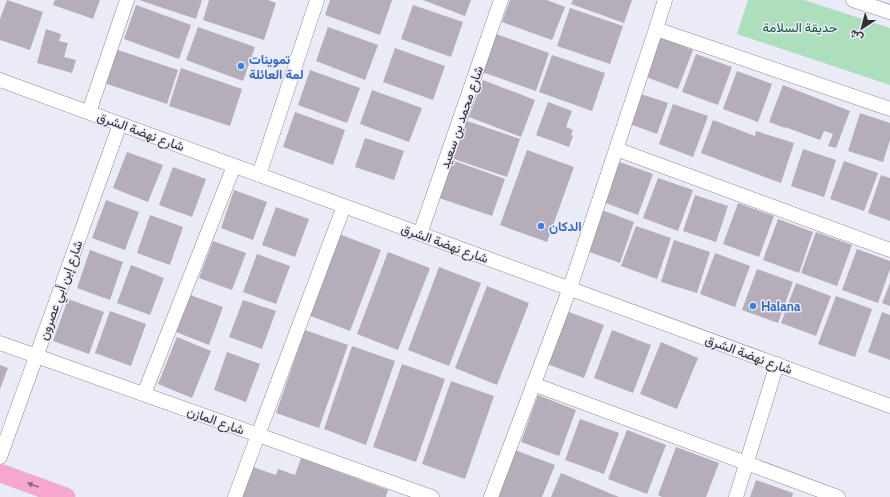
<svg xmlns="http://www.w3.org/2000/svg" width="890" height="497" viewBox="0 0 890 497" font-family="Cabin,Vazirmatn,sans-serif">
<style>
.green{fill:#aedfbc}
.building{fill:#b5aeb8}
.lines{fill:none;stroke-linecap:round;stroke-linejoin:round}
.minor-casing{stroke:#8a8a95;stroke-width:15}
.major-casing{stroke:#cdcdcf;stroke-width:19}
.minor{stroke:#fff;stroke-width:14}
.major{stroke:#f7a7ce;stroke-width:18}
.oneway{fill:#8a667a}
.shop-dot{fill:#3f7fe0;stroke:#ebeaf7;stroke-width:1.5}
.labels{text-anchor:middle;stroke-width:3;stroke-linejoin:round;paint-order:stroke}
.park-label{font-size:13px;fill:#0e5a31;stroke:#ebeaf7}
.shop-label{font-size:13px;font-weight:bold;fill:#366cbe;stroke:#ebeaf7;text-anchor:start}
.street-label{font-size:13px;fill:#303035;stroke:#ebeaf7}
</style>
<rect width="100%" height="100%" fill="#ebeaf7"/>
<!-- green -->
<path class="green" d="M748,0h56l86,28v57l-153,-51z"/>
<!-- building -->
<path class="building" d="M7,0l36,12 -13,38 -30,-10v-21z
M55,0h45l-7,19 -40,-14z
M139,0h63l-6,19z
M209,0h59l8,3 -12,37 -61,-20z
M330,0h62l-12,35 -55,-20z
M423,0h48l-6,16z
M510,0h37l18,7 -13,33 -50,-18z
M573,0h59l-8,23 -53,-19z
M136,5l55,20 -12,34 -55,-20z
M413,5l50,17 -12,35 -50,-18z
M570,8l53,18 -13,38 -53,-18z
M198,27l57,20 -12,34 -57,-21z
M328,27l50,18 -13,35 -49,-19z
M46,29l15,5 -2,7 9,2 -4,14 12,3 -4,13 -35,-10z
M496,34l53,19 -13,38 -54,-19z
M657,36l36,14 -15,39 -35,-13z
M395,48l50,18 -12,34 -50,-18z
M115,49l63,21 -11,34 -63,-21z
M696,54l36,13 -14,38 -36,-13z
M552,55l53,18 -13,38 -53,-19z
M181,68l61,21 -12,37 -61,-20z
M310,70l50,18 -13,35 -49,-18z
M737,71l35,13 -14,38 -35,-13z
M483,80l52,20 -14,37 -52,-20z
M783,85l67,26 -14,37 -8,-2 5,-12 -9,-3 -4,9 -35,-13v1l-16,-6z
M372,90l50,18 -13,34 -49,-18z
M635,92l33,11 -11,31 -33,-12z
M548,102l24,9 -6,16 7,3 -2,5 2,1 -4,11 -33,-12z
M673,104l35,12 -15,41 -34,-13z
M295,112l50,18 -12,35 -50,-18z
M860,113l30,10v17l-7,22 -35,-11z
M713,120l42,16 1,-5 38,12 -13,40 -80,-30z
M467,121l53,18 -13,38 -53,-18z
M365,138l39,13 -10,29 -39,-13z
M803,149l33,11 -12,37 -33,-11z
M527,150l47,17 -27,75 -47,-17z
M127,152l36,13 -15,37 -35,-14z
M452,160l53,19 -13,37 -53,-18z
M617,161l36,13 -15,41 -35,-13z
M844,161l34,12 -14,38 -34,-12z
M173,167l33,12 -14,38 -33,-12z
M881,175l9,3v43l-22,-8z
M658,178l35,12 -15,41 -35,-13z
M234,190l33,12 -14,38 -32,-12z
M695,195l33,11 -12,36 -33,-11z
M106,200l33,12 -14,38 -33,-12z
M738,203l36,13 -15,41 -36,-13z
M276,207l33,12 -14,38 -33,-12z
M599,209l35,13 -14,41 -36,-13z
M150,215l33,12 -13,38 -33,-12z
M778,219l35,13 -14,41 -36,-13z
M636,226l35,12 -14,41 -36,-13z
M816,232l36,13 -15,41 -36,-13z
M339,234l42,16 -31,81 -42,-16z
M674,240l36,12 -13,41 -36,-11z
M213,241l33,12 -14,37 -33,-12z
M857,249l33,12v8l-12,34 -36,-13z
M90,250l33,12 -13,38 -33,-12z
M388,252l42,16 -32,82 -41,-16z
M715,253l35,13 -15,41 -35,-13z
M257,254l33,12 -14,38 -33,-12z
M131,265l33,13 -14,37 -33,-12z
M439,267l42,16 -32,83 -41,-16z
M757,269l36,13 -15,41 -36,-13z
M796,283l35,13 -15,40 -35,-13z
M890,283v23l-8,-3z
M487,286l42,17 -32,82 -42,-17z
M190,295l33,12 -14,38 -33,-13z
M836,296l36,13 -17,48 -37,-13z
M68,299l36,13 -15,42 -36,-13z
M243,300l33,11 -14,38 -33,-12z
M110,311l36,13 -15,42 -36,-13z
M566,311l38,14 -20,53 -37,-14z
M882,312l8,3v45l-22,-8z
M305,330l43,15 -29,83 -43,-15z
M612,330l39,15 -18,48 -39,-15z
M177,337l34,14 -19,47 -34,-14z
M661,342l37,16 -21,51 -37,-15z
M352,346l43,15 -29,84 -42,-16z
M227,352l33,12 -14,38 -32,-12z
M402,364l43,15 -29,83 -43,-15z
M0,365l8,3 -8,21z
M451,381l43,15 -29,83 -43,-15z
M538,395l38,15 -17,46 -38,-14z
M580,419l39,14 -15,41 -39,-14z
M627,430l39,15 -19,49 -39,-15z
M676,447l43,16 -13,34h-44l-4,-2z
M515,450l40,15 -13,32h-45z
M301,458l87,32 -2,7h-147l11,-31 26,9 2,-6 17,6z
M561,473l58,24h-68z
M756,480l37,13 -1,4h-42z"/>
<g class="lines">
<!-- minor casing -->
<g class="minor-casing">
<path id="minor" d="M853,0l37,12
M656,29l234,80
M0,80l890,326
M89,112l38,-112
M616,149l274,101
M259,175l58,-175
M420,234l81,-234
M0,343l432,154
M533,384l305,113
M144,394l90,-228
M0,457l120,-333
M235,497l23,-62 86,-229
M491,497l79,-209 86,-259 9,-29
M736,497l41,-133"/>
</g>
<!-- major casing -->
<g class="major-casing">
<path id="major" d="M0,473l66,24"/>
</g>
<!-- minor -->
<use href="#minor" class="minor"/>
<!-- major -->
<use href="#major" class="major"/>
</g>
<!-- one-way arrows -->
<defs><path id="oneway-solid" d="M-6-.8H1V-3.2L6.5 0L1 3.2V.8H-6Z"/></defs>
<use class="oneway" href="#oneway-solid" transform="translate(33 485) rotate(-160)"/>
<!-- markers -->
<g class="shop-dot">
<circle cx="241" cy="66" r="4"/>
<circle cx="541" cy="226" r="4"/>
<circle cx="753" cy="306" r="4"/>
</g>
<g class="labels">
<!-- park labels -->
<g class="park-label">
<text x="800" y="32">حديقة السلامة</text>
</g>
<!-- shop labels -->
<g class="shop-label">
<text x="249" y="64">تموينات<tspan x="249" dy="15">لمة العائلة</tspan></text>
<text x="549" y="231">الدكان</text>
<text x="761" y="311">Halana</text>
</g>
<!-- street labels -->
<g class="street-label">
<text transform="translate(461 117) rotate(-71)" y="5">شارع محمد بن سعيد</text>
<text transform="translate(141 131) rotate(20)" y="5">شارع نهضة الشرق</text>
<text transform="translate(445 243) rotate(20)" y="5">شارع نهضة الشرق</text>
<text transform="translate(60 290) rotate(-70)" y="5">شارع إبن أبي عصرون</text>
<text transform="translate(749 354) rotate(20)" y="5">شارع نهضة الشرق</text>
<text transform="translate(216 420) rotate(20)" y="5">شارع المازن</text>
</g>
</g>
<!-- north arrow -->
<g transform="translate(862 28) rotate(216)" stroke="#ebeaf7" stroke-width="3" paint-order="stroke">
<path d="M0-3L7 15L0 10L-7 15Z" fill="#303035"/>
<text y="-6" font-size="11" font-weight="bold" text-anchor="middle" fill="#303035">ش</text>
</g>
</svg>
